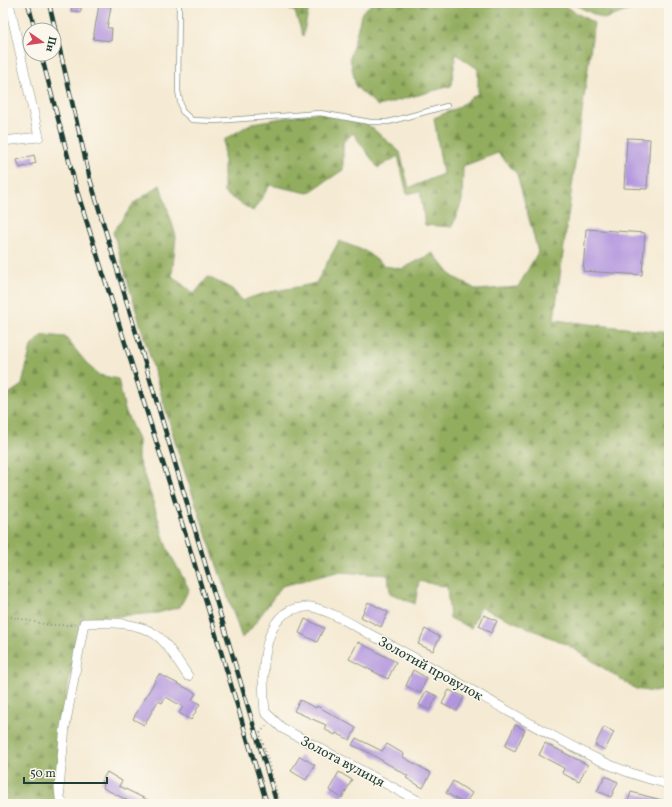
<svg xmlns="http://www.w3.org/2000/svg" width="672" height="807" viewBox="0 0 672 807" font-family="Vollkorn,serif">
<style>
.forest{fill:url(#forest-firs);stroke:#59754a}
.building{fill:#b295de}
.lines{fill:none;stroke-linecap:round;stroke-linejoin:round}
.service-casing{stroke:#8a9484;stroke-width:6}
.minor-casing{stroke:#8a9484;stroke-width:10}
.path{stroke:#8a9484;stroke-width:2;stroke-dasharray:1 3;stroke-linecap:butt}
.service{stroke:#fff;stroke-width:4.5}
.minor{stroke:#fff;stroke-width:9}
.rail-casing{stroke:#1f3d34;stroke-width:4.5}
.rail{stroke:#fbf7ec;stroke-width:3;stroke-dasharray:9;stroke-linecap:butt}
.labels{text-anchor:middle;stroke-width:3;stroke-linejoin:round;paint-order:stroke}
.street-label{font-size:14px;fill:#1f3d34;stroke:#fbf7ec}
</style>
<defs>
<pattern id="forest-firs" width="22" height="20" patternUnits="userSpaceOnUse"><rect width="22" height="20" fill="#93ad5f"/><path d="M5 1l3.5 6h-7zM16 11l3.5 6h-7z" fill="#778e4f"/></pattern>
</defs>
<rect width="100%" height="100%" fill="#fbf7ec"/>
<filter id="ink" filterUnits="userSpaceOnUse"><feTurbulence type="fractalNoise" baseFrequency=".025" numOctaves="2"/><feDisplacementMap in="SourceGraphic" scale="8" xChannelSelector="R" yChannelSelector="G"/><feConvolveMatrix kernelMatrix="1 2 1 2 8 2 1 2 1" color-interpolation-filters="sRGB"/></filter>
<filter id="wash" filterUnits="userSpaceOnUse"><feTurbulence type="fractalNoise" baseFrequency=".012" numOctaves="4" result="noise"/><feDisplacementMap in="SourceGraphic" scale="16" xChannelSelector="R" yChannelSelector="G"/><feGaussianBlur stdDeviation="0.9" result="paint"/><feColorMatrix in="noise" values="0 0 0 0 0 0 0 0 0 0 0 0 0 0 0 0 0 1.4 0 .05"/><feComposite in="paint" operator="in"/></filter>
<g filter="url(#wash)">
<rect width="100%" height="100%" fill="#f5ead3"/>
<!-- forest -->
<path class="forest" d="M278,3h32l-7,33 -8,-24z
M373,3h186l35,20 -40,297 115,13v356l-16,3 -17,-3 -68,-44 -88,-38 -9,21 -21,-10 -3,-31 -28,-6 -4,23 -25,-11 -2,-18 -51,-3 -55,14 -32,44 -8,8 -62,-180 -67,-226 21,-29 26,-18 16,51 -4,40 22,18 14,-17 24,12 10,12c22,-10 50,-12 74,-18l23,-42 26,10 20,15 17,3 31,-16 19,23 25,14 41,-3 20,-35 -21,-78 -19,-21 -35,13 -1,35 -10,26 -27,-2 -5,-34 -13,3 -9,-38 -20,12 -25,-35 -10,9v28l-35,23 -38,-8 -17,26 -29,-18v-53l28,-17 68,-11 45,10 35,30 9,36 34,-14 -9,-56 23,-10 21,-15v-24l-22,-15 -5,32 -73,20 -22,-19 -6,-29 12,-46z
M571,3h80l-47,16z
M43,335l22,2 24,29 10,9 19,4 7,31 13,30v19l13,36 16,53 22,41 -9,18 -23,6 -75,6 -18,86 -4,32v67h-47l-10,-3v-405l4,-1 15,-10 9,-39z"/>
<g id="blocks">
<!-- building -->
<path class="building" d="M72,3h9v9l-10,-1z
M99,5l12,2 -4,21h5l-1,13 -18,-2z
M627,138l23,1 -3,50 -23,-1z
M34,155l2,8 -16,5 -3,-8z
M586,229l59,4 -3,42 -59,-4z
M368,602l20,10 -7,15 -20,-10z
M484,615l13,6 -6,12 -12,-7z
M305,619l19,9 -7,14 -18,-9z
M425,629l15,8 -7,14 -15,-7z
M358,642l38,20 -8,17 -39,-20z
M413,670l14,8 -7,15 -14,-7z
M159,674l37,19 -4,7 8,4 -9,16 -12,-7 4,-6 -17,-10 -4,6 -4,-2 -14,24 -11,-6z
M449,690l15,7 -7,14 -15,-7z
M426,691l11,5 -7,14 -11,-5z
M300,700l16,8 1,-2 39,22 -6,12 -14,-7 -1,2 -11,-6 2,-4 -32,-14z
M515,725l10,5 -10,21 -10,-5z
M604,727l10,5 -9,18 -10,-5z
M356,738l26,13 5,-7 17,10 -1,3 28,16 -8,15 -17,-10 2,-2 -42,-25 -14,-6z
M545,743l43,22 -9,17 -17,-9 2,-5 -25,-13z
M300,756l15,9 -9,15 -15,-9z
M107,772l15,9 -3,5 37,18h-31l2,-4 -24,-12 1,-4 -3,-2z
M339,772l13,8 -10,18 -13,-8z
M605,776l13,6 -7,15 -14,-6z
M453,781l19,12 -7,11 -19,-11z
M631,792l34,9v3h-38z"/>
</g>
</g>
<g filter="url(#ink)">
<use href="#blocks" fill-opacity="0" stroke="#8a9484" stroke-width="1"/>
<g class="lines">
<!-- service casing -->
<g class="service-casing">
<path id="service" d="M179,3l-1,88 4,20 10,9 23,1 105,-8 50,9h18l59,-16"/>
</g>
<!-- minor casing -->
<g class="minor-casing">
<path id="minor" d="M3,141l36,-4 -30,-134
M64,804l-4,-6 -1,-10 6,-61 19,-104c24,-1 61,-2 79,18 9,10 17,23 25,35
M424,804l-142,-76 -17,-16c-3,-29 -6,-92 29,-103 5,-1 14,-3 18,-2 24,6 47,22 69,33 72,37 141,82 214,118 24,12 48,20 74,26"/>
</g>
<!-- path -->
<path class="path" d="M3,615l45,10h27
M266,726l-6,7 20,71
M3,803l3,1"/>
<!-- service -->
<use href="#service" class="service"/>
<!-- minor -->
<use href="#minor" class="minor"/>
<!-- rail casing -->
<g class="rail-casing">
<path id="rail" d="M28,3l7,27
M49,3l41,176 187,625
M41,54l36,137 110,348 80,265"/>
</g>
<!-- rail -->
<use href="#rail" class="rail"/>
</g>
</g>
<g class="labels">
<!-- street labels -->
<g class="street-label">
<text transform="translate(431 668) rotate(29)" y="5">Золотий провулок</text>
<text transform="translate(343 761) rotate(28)" y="5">Золота вулиця</text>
</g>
</g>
<!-- margin -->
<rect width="672" height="807" fill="none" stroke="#fbf7ec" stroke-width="16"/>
<!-- north arrow -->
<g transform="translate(42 42) rotate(103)"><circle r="19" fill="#fbf7ec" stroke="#a3ada2"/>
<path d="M0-3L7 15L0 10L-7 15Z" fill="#d1495b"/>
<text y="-6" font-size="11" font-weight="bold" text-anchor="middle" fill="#1f3d34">Пн</text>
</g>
<!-- scale -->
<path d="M24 777v6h83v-6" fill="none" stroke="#1f3d34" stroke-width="2"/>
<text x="30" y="777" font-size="12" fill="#1f3d34" stroke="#fbf7ec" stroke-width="3" paint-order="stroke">50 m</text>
</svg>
